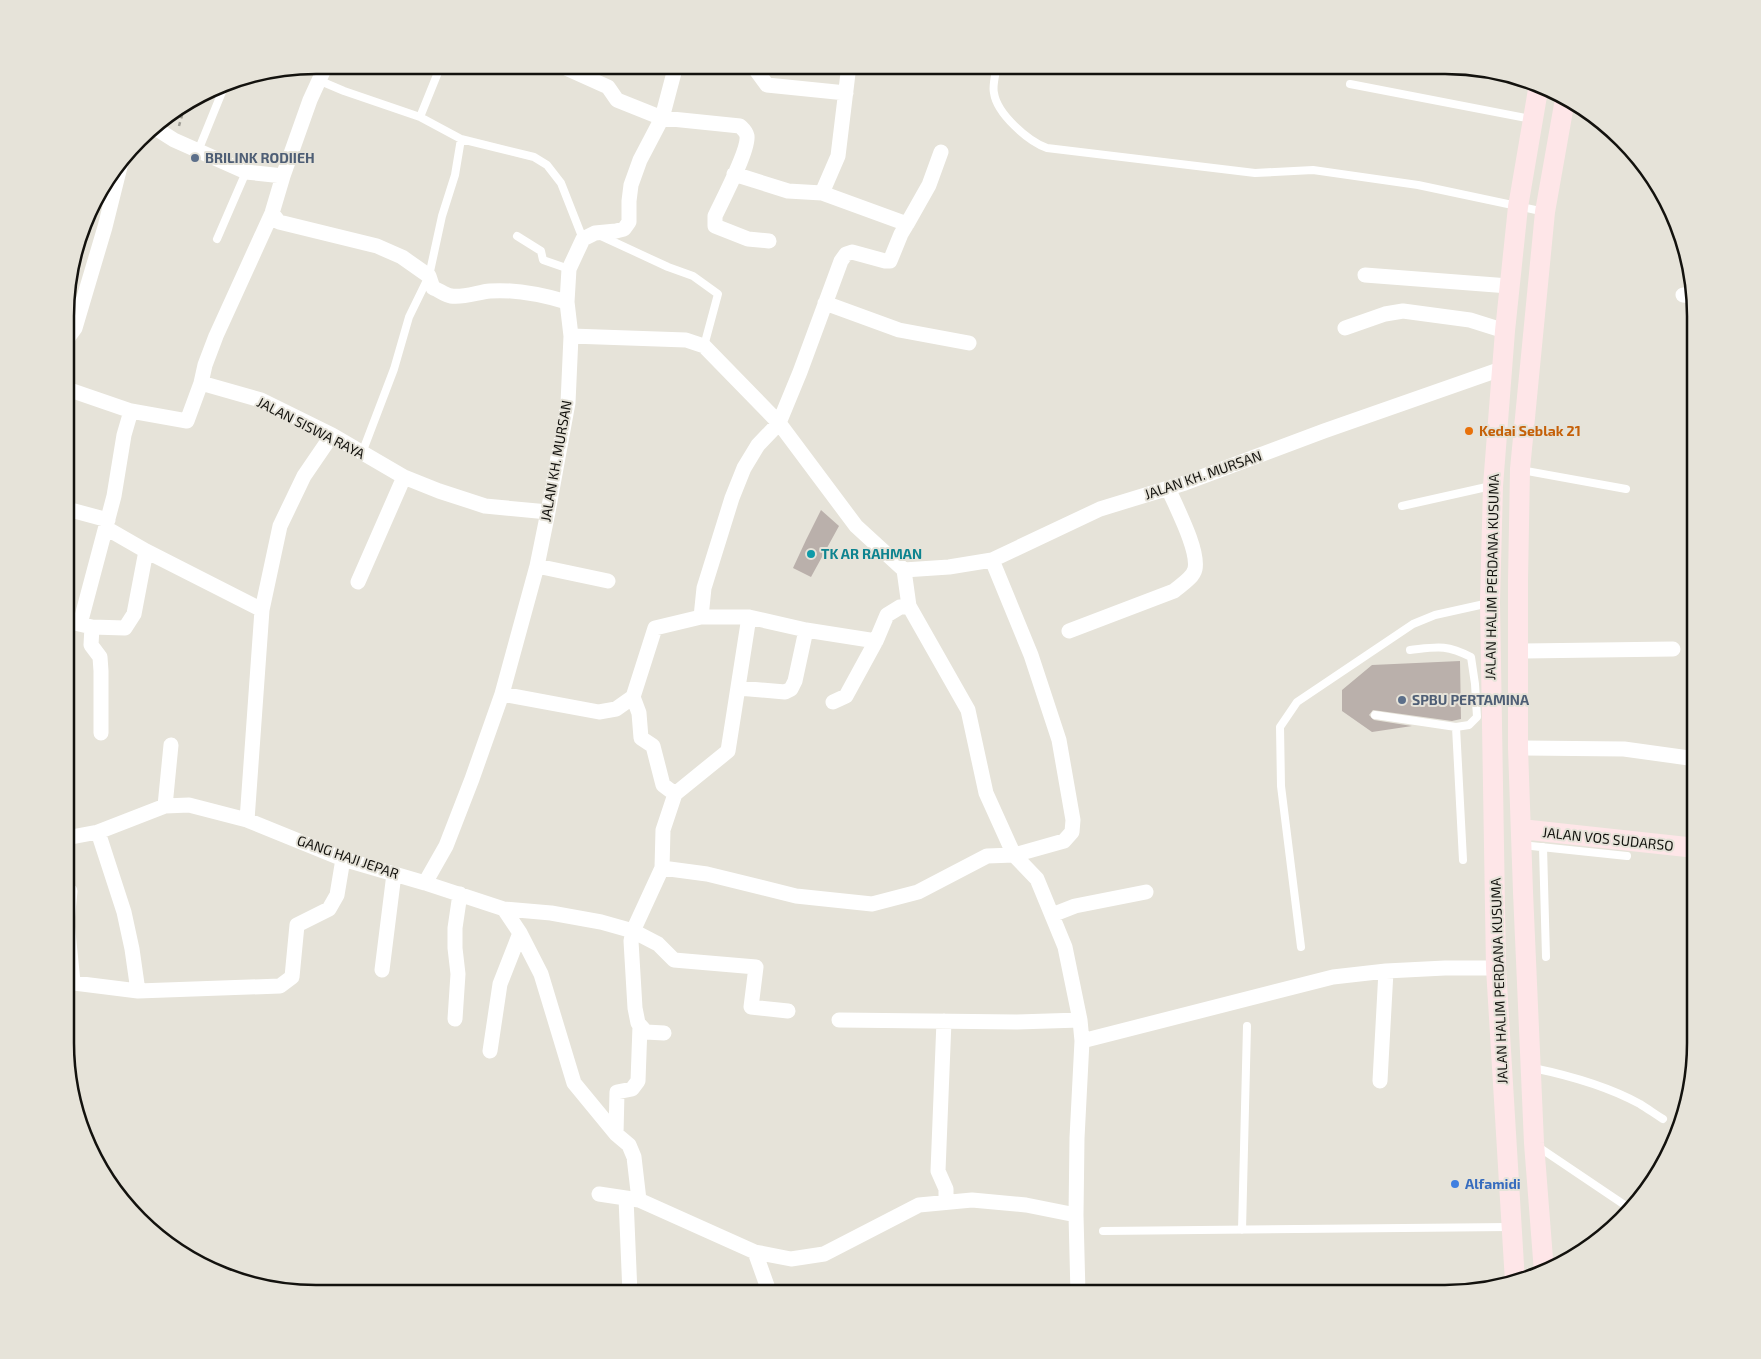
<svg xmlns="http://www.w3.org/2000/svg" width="1761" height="1359" viewBox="0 0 1761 1359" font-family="'Exo 2',sans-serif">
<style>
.building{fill:#bab0ab}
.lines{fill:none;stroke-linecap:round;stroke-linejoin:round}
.path{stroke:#9f9d95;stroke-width:2.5;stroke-dasharray:4 4;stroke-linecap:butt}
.lane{stroke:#fff;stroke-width:8}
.street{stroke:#fff;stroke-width:15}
.secondary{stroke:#fee6e8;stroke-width:20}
.service-dot{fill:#5c6f8a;stroke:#e6e3d9;stroke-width:2}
.food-dot{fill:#e8710a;stroke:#e6e3d9;stroke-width:2}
.culture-dot{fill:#0f9aa8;stroke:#e6e3d9;stroke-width:2}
.shop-dot{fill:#3f7fe0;stroke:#e6e3d9;stroke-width:2}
.labels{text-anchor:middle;stroke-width:4;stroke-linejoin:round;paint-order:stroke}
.service-label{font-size:14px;font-weight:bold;fill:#4e5e75;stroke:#e6e3d9;text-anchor:start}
.street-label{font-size:14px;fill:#13120e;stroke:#e6e3d9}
.food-label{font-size:14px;font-weight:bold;fill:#c56008;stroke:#e6e3d9;text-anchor:start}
.culture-label{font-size:14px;font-weight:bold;fill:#0d838f;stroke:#e6e3d9;text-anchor:start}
.shop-label{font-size:14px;font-weight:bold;fill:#366cbe;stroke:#e6e3d9;text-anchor:start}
.rim{fill:none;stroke:#13120e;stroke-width:2.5}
</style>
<rect width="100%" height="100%" fill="#e6e3d9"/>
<!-- building -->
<path class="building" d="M821,510l18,16 -28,51 -18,-9 13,-28z
M1460,661l1,58 -9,2 -79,-11 -4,5 5,5 38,6 -40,6 -30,-21v-21l30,-25z"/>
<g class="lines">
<!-- path -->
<path class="path" d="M179,126l5,-18"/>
<!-- lane -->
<path class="lane" d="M997,65c-1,8 -5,20 -3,28 3,21 34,48 53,55l208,25 58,-3 105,15 127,27
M318,80l26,11 76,26 41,22 73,18 13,8 14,18 22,56
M1350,84l181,35
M420,117l21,-52
M198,151l24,-59 -5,-3
M517,236l24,15 2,9 26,9
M601,236l67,31 25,9 25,18 -14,52
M217,239l29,-67
M362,453l32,-84 15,-52 20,-41 13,-60 13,-41 6,-36
M1521,470l105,19
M1402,506l89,-20
M1375,715l81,12 13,-2 8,-8 -2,-33 -4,-27c-26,-13 -34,-10 -61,-7
M1456,727l7,133
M1522,845l105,11
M1543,847l3,110
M1301,947l-20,-161 -1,-59 17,-25 116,-78 22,-9 54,-12
M1533,1068c34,7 76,19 107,36 8,5 15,10 23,15
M1537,1146l95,64
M1242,1230l5,-204
M1103,1231l407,-4"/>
<!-- street -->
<path class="street" d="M559,65l49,22 9,13 45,18 78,8c3,3 6,5 7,10 2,14 -25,65 -32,80v10l33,13 21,2
M756,65v5l11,15 79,8
M152,126l22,14 72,32 37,4
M734,174l54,17 34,2
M272,213l7,9 98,24 25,11 27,19 4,12c6,2 12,7 18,8 13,2 27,-4 39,-5 26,-2 53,4 77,11
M907,224l22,-39 12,-33
M1365,275l144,11
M1683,295l11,1
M825,303l74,27 70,13
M1345,328l40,-14 18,-3 67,9 35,11
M571,336l115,4 18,6 75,77 77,103 48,44 5,36 59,104 18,83 28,62 23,24 28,68 15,73 2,21 -5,97 -1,77 2,79
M67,339l8,-11 30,-101 16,-64
M201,383l4,-18 11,-29 56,-123 11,-37 27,-76 16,-35
M67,389l64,22 56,10 14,-38 60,17 71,35 72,42 35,14 46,15 63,6
M67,509l41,11
M106,528l40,23 116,59
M537,566l71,15
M904,570l45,-3 43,-7 108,-51 85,-26 139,-52 177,-62
M358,582l46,-105
M701,617l3,-29 28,-90 12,-30 14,-23 21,-22 21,-51 41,-111 5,-7 6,-2 33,9h5l11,-27 6,-10 -85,-31 16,-37 11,-91
M66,621l26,6 33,1 9,-14 12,-63
M80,624l34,-128 10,-61 7,-24
M92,627l-1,18 9,12 1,14v62
M1069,631l105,-40c7,-6 19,-13 21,-22 4,-19 -19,-62 -27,-81
M1519,651l154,-2
M738,688l47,4 6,-3 4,-8 11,-51
M502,694l97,18 17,-3 17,-12
M833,702l13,-6 30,-55 11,-26 13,-8 9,-1
M1518,748l106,1 72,10
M675,794l-12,-9 -10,-39 -12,-8 -2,-25 -6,-16 22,-69 46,-11h48l57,13 70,11
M165,806l6,-61
M247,820l15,-210 18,-84 24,-50 28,-41
M98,832l26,80 8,37 6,42
M66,838l32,-6 67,-26 24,-1 58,15 96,39 82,24 79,26 47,4 50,9 32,9 25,13 16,16 82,7 -5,40 37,4
M662,868l1,-38 12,-36 53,-43 21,-134
M425,883l21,-37 26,-67 30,-85 35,-128 11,-54 20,-109 3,-67 -4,-34 2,-33 14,-30 12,-6 21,-2 8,-2 5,-7v-21l2,-16 9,-25 22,-42 14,-53
M70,891l-3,31 6,60
M504,909l16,24 21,41 33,109 42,51 13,11 5,12 5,43
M1052,915l23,-9 71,-14
M382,970l12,-96
M66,982l72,9 142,-5 12,-9 5,-52 32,-16 8,-14 6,-36
M455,1019l3,-45 -3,-26v-20l5,-34
M839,1020l178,2 63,-2
M944,1021l-6,150 8,18v13
M664,1033l-18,-1 -8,-9 -3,-15 -4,-67 2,-10 29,-63 45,6 89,22 76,8 46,-12 69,-36 27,-1 50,-14 8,-9 1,-12 -14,-80 -28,-85 -39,-95
M1082,1041l251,-64 53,-6 59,-3h51
M490,1051l10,-67 20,-51
M1380,1081l6,-110
M616,1134l1,-42 15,-3 6,-8 2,-55
M599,1194l40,6 116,52 36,7 33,-5 95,-49 53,-5 54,5 50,10
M626,1198l4,96
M755,1252l15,42"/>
<!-- secondary -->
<path class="secondary" d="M1521,829l175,19
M1544,1272l-10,-129 -11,-251 -5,-144v-167l2,-112 25,-257 20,-113
M1515,1282l-19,-314 -6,-366 3,-116 12,-155 13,-124 21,-123"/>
</g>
<!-- markers -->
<g class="service-dot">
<circle cx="195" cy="158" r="5"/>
<circle cx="1402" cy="700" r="5"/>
</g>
<circle class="food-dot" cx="1469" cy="431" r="5"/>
<circle class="culture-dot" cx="811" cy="554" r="5"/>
<circle class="shop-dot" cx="1455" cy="1184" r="5"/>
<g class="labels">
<!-- service labels -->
<g class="service-label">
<text x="205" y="163">BRILINK RODIIEH</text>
<text x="1412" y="705">SPBU PERTAMINA</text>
</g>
<!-- street labels -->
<g class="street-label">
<text transform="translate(311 428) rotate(27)" y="5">JALAN SISWA RAYA</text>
<text transform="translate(556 461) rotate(-80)" y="5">JALAN KH. MURSAN</text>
<text transform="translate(1203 475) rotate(-19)" y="5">JALAN KH. MURSAN</text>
<text transform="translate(1492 577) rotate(-89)" y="5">JALAN HALIM PERDANA KUSUMA</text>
<text transform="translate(1608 839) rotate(6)" y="5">JALAN VOS SUDARSO</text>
<text transform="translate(348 857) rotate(19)" y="5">GANG HAJI JEPAR</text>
<text transform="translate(1499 981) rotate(-92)" y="5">JALAN HALIM PERDANA KUSUMA</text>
</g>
<!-- food labels -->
<g class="food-label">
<text x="1479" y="436">Kedai Seblak 21</text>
</g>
<!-- culture labels -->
<g class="culture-label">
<text x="821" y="559">TK AR RAHMAN</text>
</g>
<!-- shop labels -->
<g class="shop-label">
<text x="1465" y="1189">Alfamidi</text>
</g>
</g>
<!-- crop -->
<path d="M0 0H1761V1359H0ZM316 74H1445A242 242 0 0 1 1687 316V1043A242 242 0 0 1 1445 1285H316A242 242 0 0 1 74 1043V316A242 242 0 0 1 316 74Z" fill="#e6e3d9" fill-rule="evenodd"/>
<path class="rim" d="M316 74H1445A242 242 0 0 1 1687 316V1043A242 242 0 0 1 1445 1285H316A242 242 0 0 1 74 1043V316A242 242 0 0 1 316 74Z"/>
</svg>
